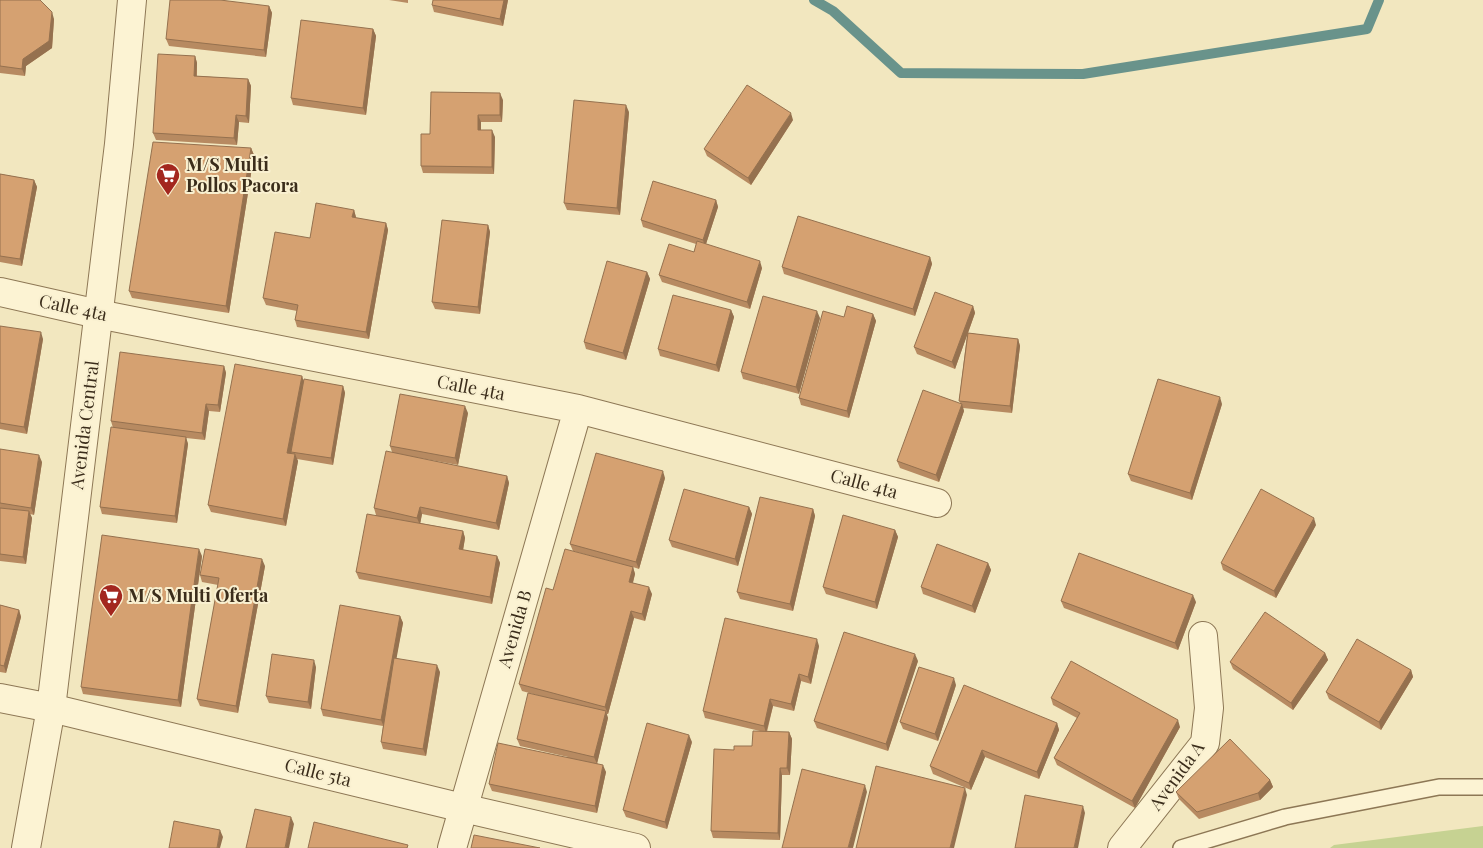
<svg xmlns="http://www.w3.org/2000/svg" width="1483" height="848" viewBox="0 0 1483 848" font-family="'Playfair Display',serif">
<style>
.green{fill:#c6d292}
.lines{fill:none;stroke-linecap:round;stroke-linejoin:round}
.stream{stroke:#69938b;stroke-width:10}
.service-casing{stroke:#8d7755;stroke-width:18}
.minor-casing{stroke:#8d7755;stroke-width:30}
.tertiary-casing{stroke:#8d7755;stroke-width:30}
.service{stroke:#fcf3d3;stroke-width:15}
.minor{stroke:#fcf3d3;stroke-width:28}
.tertiary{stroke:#fcf3d3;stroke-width:28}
.wall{fill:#b78a61}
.shaded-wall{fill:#95714f}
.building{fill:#d5a171;stroke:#95714f}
.labels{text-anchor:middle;stroke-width:4;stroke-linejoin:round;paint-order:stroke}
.poi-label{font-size:18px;font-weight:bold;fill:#3b2d1b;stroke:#f9f0d0;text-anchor:start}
.street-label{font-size:18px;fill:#3b2d1b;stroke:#f9f0d0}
</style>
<rect width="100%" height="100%" fill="#f2e7bf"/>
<!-- green -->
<path class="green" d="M1483,826v22h-153l4,-3z"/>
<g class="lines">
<!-- stream -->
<path class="stream" d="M814,0l19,11 68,62 182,1 284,-45 12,-29"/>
<!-- service casing -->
<g class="service-casing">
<path id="service" d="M1181,848l104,-31 154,-30h44"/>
</g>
<!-- minor casing -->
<g class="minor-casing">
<path id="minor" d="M0,292l98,22 480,95 359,94
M0,698l51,10 412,100 173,40
M452,848l126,-439
M1122,848l83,-105 4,-35 -6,-72"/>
</g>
<!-- tertiary casing -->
<g class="tertiary-casing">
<path id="tertiary" d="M26,848l25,-140 68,-564 13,-144"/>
</g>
<!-- service -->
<use href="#service" class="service"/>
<!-- minor -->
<use href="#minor" class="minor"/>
<!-- tertiary -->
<use href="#tertiary" class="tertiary"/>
</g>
<!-- wall -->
<path class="wall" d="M0,0l54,19 -2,29 -26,18 -1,10 -25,-3z
M389,0h19v3z
M508,0l-5,26 -69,-14 -2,-7z
M269,6l3,7 -6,44 -97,-11 -3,-7z
M373,29l3,7 -10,79 -73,-10 -2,-7z
M195,56l2,7v13l51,3 3,7 -2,37 -10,-1 -2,23 -81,-5 -3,-7z
M503,100l-1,22h-21v8l14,7 -1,37 -71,-1 -2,-7 9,-32z
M629,112l-9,103 -53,-5 -3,-7z
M793,120l-42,65 -44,-29 -3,-7z
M251,148l3,7 -25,158 -97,-15 -3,-7z
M0,174l34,6 3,7 -15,79 -22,-4z
M716,200l2,7 -12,37 56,24 -12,41 -88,-27 -3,-7 35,-23 2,-8 -53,-17 -2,-7z
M354,210l2,8 30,5 2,7 -19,109 -72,-12 -2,-7 2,-9 -31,-6 -3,-7 47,-60z
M488,225l2,7 -10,82 -45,-5 -3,-7z
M930,257l2,7 -17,52 -131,-42 -2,-7z
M647,272l3,7 -24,81 -40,-11 -2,-7z
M973,306l2,7 -7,20 50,6 2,7 -8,67 -49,-5 1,3 -25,71 -39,-14 -3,-7 64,-57 -2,-3 8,-66 -12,34 -38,-15 -3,-7z
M731,310l3,7 -15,55 -59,-16 -2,-7z
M873,314l3,7 -27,97 -48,-13 -2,-7z
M820,318l-21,76 -56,-15 -2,-7z
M0,326l43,13 -16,95 -27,-5z
M224,366l2,7 -6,39 -11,-1 -4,29 -19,-2 2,6 -11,79 -75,-9 -2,-7 13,-79 -2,-7z
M302,376l1,4 40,6 2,7 -12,72 -36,-6 1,2 -12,65 -75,-14 -3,-7z
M1222,404l-30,96 -61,-19 -3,-7z
M468,413l-10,52 -49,-9 98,20 2,7 -10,47 -77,-16 -2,9 43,8 2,7 -2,12 34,6 3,7 -8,41 -133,-25 -3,-7 20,-57 -2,-7 18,-56 -2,-6z
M0,449l42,13 -8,53 -4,-1 2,4 -6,46 -26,-3z
M665,478l-26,91 -6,-2 2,7 -2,9 19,11 -7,27 -11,-3 -26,96h-2l2,4 -11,45 9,9 -9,41 -105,-22 -3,-7 79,-27 -48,-11 -3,-7 27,-42 -22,-6 -3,-7 34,-94 68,-26 -48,-13 -3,-7z
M749,507l3,7 -14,52 -66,-19 -3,-7z
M813,509l2,7 -22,95 -53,-12 -3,-7z
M1316,525l-40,73 -53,-28 -2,-7z
M895,530l3,7 -21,72 -51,-15 -3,-7z
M202,556l-21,151 -98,-13 -2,-7z
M988,563l3,7 -16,43 -52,-19 -2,-7z
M265,566l-27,147 -38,-7 -3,-7 21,-114 -16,-3 -2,-7z
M1061,601l135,1 -18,48 -114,-42z
M0,605l19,5 2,7 -15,56 -6,-1z
M400,616l3,7 -7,35 44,14 -14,84 -43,-7 -2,-7 2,-16 -60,-10 -2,-7z
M819,646l-8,38 -10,-3 -7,30 -21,-5 -6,26h22l3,7 -2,36h-8l-2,65 -67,-2 -2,-7 23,-81 18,-4 8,-15 -55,-13 -2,-7z
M1325,653l3,7 -35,50 -60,-41 -3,-7z
M918,661l-30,90 -71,-23 -3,-7z
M316,667l-5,42 -42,-6 -3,-7z
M1411,670l2,7 -32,53 -52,-31 -3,-7z
M956,685l-18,56 -35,-12 -3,-7z
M1051,698l129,29 -45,81 -78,-43 -3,-7 23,-40 -24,-13z
M1057,723l2,7 -20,49 -54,-22 -14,33 -38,-16 -3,-8z
M692,742l-25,87 -41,-12 -3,-7z
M1270,780l3,7 -13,13 -61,19 -20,-20 -3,-7z"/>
<!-- shaded-wall -->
<path class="shaded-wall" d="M504,0h4l-5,26 -3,-7z
M269,6l3,7 -6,44 -2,-7z
M52,12l2,7 -2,29 -26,18 -1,10 -3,-7 1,-10z
M373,29l3,7 -10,79 -3,-7z
M195,56l2,7 -1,20 -2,-7z
M248,79l3,7 -2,37 -3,-7z
M500,93l3,7 -1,22 -2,-7z
M626,105l3,7 -9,103 -3,-7z
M791,113l2,7 -42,65 -3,-7z
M236,115l3,7 -2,23 -3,-7z
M478,115l3,7v15l-3,-7z
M492,130l3,7 -1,37 -2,-7z
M251,148l3,7 -25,158 -3,-7z
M34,180l3,7 -15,79 -2,-7z
M716,200l2,7 -13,40 -2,-7z
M354,210l2,7 -1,7 -3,-7z
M386,223l2,7 -19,109 -3,-7z
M488,225l2,7 -10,82 -2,-7z
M930,257l2,7 -17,52 -2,-7z
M760,261l2,7 -12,41 -3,-7z
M647,272l3,7 -24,81 -3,-7z
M973,306l2,7 -20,56 -3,-7z
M731,310l3,7 -15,55 -3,-7z
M817,311l3,7 -21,76 -3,-7z
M873,314l3,7 -27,97 -2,-7z
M41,332l2,7 -16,95 -3,-7z
M1018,339l2,7 -8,67 -2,-7z
M224,366l2,7 -6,39 -2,-7z
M302,376l2,7 -14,77 -3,-7z
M343,386l2,7 -12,72 -2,-7z
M1220,397l2,7 -30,96 -2,-7z
M206,404l3,7 -4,29 -3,-7z
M962,404l2,7 -25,71 -3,-7z
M465,406l3,7 -10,52 -3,-7z
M186,437l2,7 -11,79 -2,-7z
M295,454l3,7 -12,65 -3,-7z
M39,455l3,7 -8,53 -3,-7z
M663,471l2,7 -26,91 -3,-7z
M507,476l2,7 -10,47 -3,-7z
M420,507l2,7 -2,11 -3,-7z
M749,507l3,7 -14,52 -3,-7z
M813,509l2,7 -22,95 -3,-7z
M29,511l3,7 -6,46 -3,-7z
M1314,518l2,7 -40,73 -2,-7z
M895,530l3,7 -21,72 -2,-7z
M463,531l2,7 -3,18 -3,-7z
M199,549l3,7 -21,151 -3,-7z
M497,556l3,7 -8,41 -2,-7z
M262,559l3,7 -27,147 -2,-7z
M988,563l3,7 -16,43 -3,-7z
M633,567l2,7 -4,15 -2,-7z
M649,587l3,7 -7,27 -3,-7z
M1193,595l3,7 -18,48 -3,-7z
M19,610l2,7 -15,56 -2,-7z
M631,611l3,7 -26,96 -3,-7z
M400,616l3,7 -19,104 -3,-7z
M817,639l2,7 -8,38 -3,-7z
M1325,653l3,7 -35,50 -2,-7z
M915,654l3,7 -30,90 -2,-7z
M314,660l2,7 -5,42 -3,-7z
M437,665l3,7 -14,84 -3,-7z
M1411,670l2,7 -32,53 -2,-8z
M799,674l2,7 -7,30 -3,-7z
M954,678l2,7 -18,56 -3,-7z
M770,699l3,7 -7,27 -2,-7z
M606,711l2,7 -11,46 -3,-7z
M1178,720l2,7 -45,81 -3,-7z
M1057,723l2,7 -20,49 -2,-7z
M789,732l3,7 -2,36 -3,-7z
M689,735l3,7 -25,87 -2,-7z
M982,750l3,7 -14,33 -2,-7z
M603,765l3,7 -9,41 -2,-7z
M780,768l2,7 -2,65 -2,-7z
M1270,780l3,7 -13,13 -2,-7z
M865,785l2,7 -14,56h-5z
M965,788l2,7 -13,53h-4z
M1083,806l2,7 -7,35h-4z
M291,817l3,7 -5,24h-4z
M220,830l3,7 -3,11h-3z"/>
<!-- building -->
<path class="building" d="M0,0h40l12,12 -3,29 -26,18 -1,10 -22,-3z
M170,0h50l49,6 -5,44 -98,-11z
M433,0h71l-4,19 -68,-14z
M301,20l72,9 -10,79 -72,-10z
M158,54l37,2 -1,20 54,3 -2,37 -10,-1 -2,23 -81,-5z
M747,85l44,28 -43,65 -44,-29z
M431,92l69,1v22h-22v15h14v37l-71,-1v-32h9z
M574,100l52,5 -9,103 -53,-5z
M153,142l98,6 -25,158 -97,-15z
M0,174l34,6 -14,79 -20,-3z
M653,181l63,19 -13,40 -62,-20z
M316,203l38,7 -2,7 34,6 -20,109 -71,-12 3,-15 -35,-7 12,-66 35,6z
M798,216l132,41 -17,52 -131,-42z
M442,220l46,5 -10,82 -46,-5z
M697,241l63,20 -13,41 -88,-27 10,-31 25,8z
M607,261l40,11 -24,81 -39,-11z
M935,292l38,14 -21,56 -38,-15z
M673,295l58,15 -15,55 -58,-16z
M763,296l54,15 -21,76 -55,-15z
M847,306l26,8 -26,97 -48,-13 24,-87 21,6z
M0,326l41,6 -17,95 -24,-4z
M968,333l50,6 -8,67 -51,-5z
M120,352l104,14 -6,39 -12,-1 -4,29 -91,-12z
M235,364l67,12 -15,77 8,1 -12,65 -75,-14z
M304,379l39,7 -12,72 -40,-6z
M1158,379l62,18 -30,96 -62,-19z
M923,390l39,14 -26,71 -39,-14z
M400,394l65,12 -10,52 -65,-12z
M111,427l75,10 -11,79 -75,-9z
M0,449l39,6 -8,53 -31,-5z
M386,451l121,25 -11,47 -76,-16 -3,11 -43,-10z
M596,453l67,18 -27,91 -66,-18z
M684,489l65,18 -14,52 -66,-19z
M1261,489l53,29 -40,73 -53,-28z
M760,497l53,12 -23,95 -53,-12z
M0,508l29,3 -6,46 -23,-3z
M367,514l96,17 -4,18 38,7 -7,41 -134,-25z
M843,515l52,15 -20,72 -52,-15z
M102,535l97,14 -21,151 -97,-13z
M937,544l51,19 -16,43 -51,-19z
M205,549l57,10 -26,147 -39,-7 22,-121 -19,-3z
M565,549l68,18 -4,15 20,5 -7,27 -11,-3 -26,96 -86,-23 27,-96 7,2z
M1079,553l114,42 -18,48 -114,-42z
M0,605l19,5 -15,56 -4,-1z
M340,605l60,11 -19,104 -60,-11z
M1265,612l60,41 -34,50 -61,-41z
M725,618l92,21 -9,38 -9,-3 -8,30 -21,-5 -6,27 -61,-15z
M844,632l71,22 -29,90 -72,-23z
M1357,639l54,31 -32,52 -53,-30z
M272,654l42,6 -6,42 -42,-6z
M394,658l43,7 -14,84 -42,-7z
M1071,661l107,59 -46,81 -78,-43 26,-45 -29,-15z
M919,667l35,11 -19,56 -35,-12z
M964,685l93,38 -20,49 -55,-22 -13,33 -39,-17z
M528,693l78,18 -12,46 -77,-18z
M647,723l42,12 -24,87 -42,-12z
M753,731l36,1 -2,36h-7l-2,65 -67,-2 3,-82 20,1v-4h18z
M1230,739l40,41 -12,13 -61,19 -21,-20z
M498,743l105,22 -8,41 -106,-22z
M876,766l89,22 -15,60h-94z
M802,769l63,16 -17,63h-66z
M1025,795l58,11 -9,42h-59z
M255,809l36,8 -6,31h-39z
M174,821l46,9 -3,18h-48z
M314,822l94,23 -1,3h-99z
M474,835l66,13h-69z"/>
<!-- icons -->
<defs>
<g id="supermarket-pin" transform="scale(1.25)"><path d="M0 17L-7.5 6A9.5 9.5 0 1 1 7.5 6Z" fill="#a3271f" stroke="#f9f0d0"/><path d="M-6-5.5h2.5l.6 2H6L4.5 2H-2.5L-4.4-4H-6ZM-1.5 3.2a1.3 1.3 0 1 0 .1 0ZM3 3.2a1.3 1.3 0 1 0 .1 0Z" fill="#fff"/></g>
</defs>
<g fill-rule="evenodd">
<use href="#supermarket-pin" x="168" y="175"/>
<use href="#supermarket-pin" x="111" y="596"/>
</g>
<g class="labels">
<!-- poi labels -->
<g class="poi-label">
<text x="186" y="171">M/S Multi<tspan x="186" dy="21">Pollos Pacora</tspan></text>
<text x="128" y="602">M/S Multi Oferta</text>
</g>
<!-- street labels -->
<g class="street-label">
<text transform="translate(73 308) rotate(12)" y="6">Calle 4ta</text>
<text transform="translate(471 388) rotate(11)" y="6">Calle 4ta</text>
<text transform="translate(85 425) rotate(-83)" y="6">Avenida Central</text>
<text transform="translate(864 484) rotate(15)" y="6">Calle 4ta</text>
<text transform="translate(515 629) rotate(-74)" y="6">Avenida B</text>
<text transform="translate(318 773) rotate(14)" y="6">Calle 5ta</text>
<text transform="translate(1177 776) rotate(-54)" y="6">Avenida A</text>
</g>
</g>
</svg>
